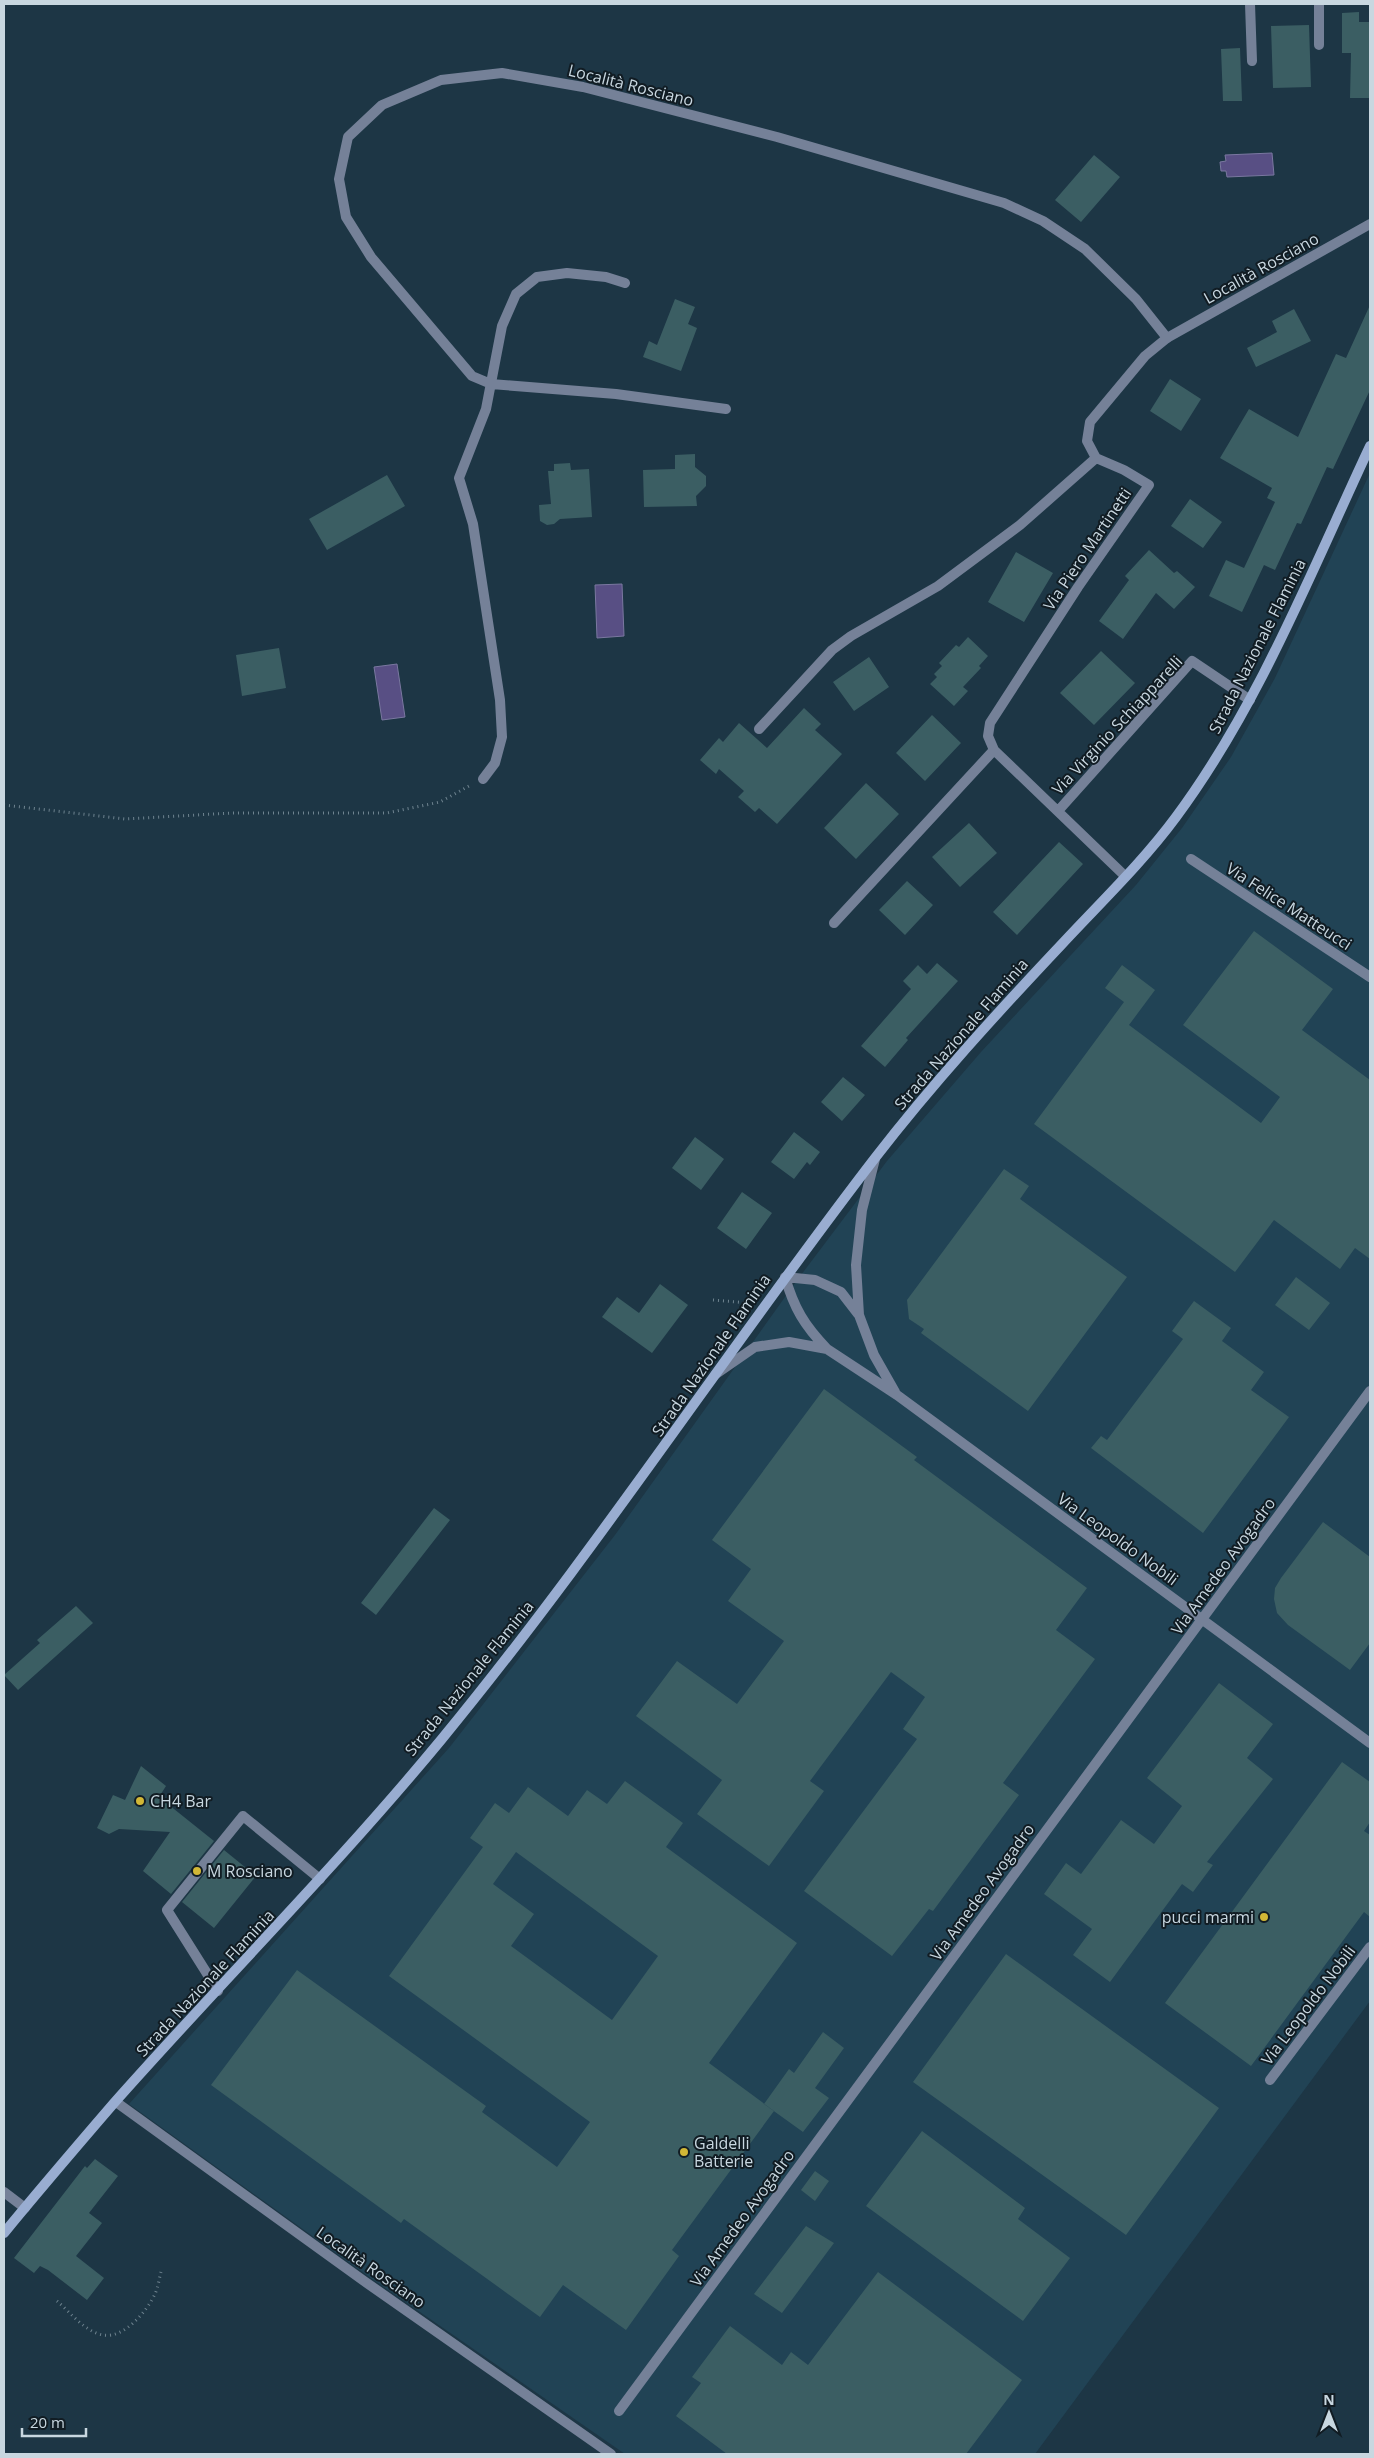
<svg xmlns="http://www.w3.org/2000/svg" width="1374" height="2458" viewBox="0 0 1374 2458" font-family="'Open Sans',sans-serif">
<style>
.built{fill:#214355}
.water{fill:#584f84;stroke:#7a78a0}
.building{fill:#3b5e63;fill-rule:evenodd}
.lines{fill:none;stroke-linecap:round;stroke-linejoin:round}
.path{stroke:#6e838f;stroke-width:3;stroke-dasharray:1 4;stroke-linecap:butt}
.service{stroke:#758198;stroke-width:10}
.minor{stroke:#758198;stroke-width:10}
.secondary{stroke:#99add1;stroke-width:10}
.poi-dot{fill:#d2b736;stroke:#111c23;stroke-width:2}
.labels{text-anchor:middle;stroke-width:4;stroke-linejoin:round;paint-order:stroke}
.street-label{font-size:16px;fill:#c8d7e0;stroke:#111c23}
.poi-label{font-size:16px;fill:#c8d7e0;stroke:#111c23;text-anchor:start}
</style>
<rect width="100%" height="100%" fill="#1d3645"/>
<!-- built -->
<path class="built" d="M1370,473v1528l-335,453h-410l-257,-178 -239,-172 320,-356 166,-213 180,-252 92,-122 94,-109 155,-167 46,-57 49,-71 44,-79z"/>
<!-- water -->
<path class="water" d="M1272,153l2,22 -47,2 -1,-6h-5l-1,-9 6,-1 -1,-6z
M622,584l2,52 -27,2 -2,-53z
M397,664l8,53 -23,3 -8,-53z"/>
<!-- building -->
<path class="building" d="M1359,12v10h11v76h-20l1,-45h-9v-40z
M1309,25l2,62 -38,1 -2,-62z
M1240,48l2,53h-19l-2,-52z
M1094,155l26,22 -39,45 -26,-22z
M675,299l20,8 -7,17 9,4 -16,43 -38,-14 6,-16 8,4z
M1370,305v85l-37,79 -6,-2 -26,57 -4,-1 -22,47 -11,-5 -22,47 -33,-16 17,-36 18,8 31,-66 -8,-4 5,-10 -52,-30 29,-49 49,28 38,-83 10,4z
M1294,309l17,32 -55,26 -9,-19 30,-16 -5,-11z
M1170,379l31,20 -20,32 -31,-20z
M695,454v13l11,9v10l-10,10 1,10 -53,1 -1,-37 32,-1v-14z
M570,463l1,7 18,-1 3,48 -32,2 -6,5 -7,1 -7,-4 -1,-16 12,-1 -3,-33h6v-7z
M387,475l18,31 -78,44 -18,-31z
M1190,499l32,23 -19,26 -32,-22z
M1149,550l25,23 3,-2 18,16 -21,22 -18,-16 -33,46 -24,-18 30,-41 -4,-4z
M1016,552l37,21 -29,49 -36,-20z
M968,637l20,19 -9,10 2,2 -18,19 5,4 -14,15 -24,-22 7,-7 -3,-3 8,-8 -3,-3 17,-18 3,2z
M279,648l7,40 -44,8 -6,-41z
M1101,651l34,32 -41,42 -34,-32z
M869,657l20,30 -35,24 -21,-29z
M804,708l17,16 -6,6 27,24 -65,70 -18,-16 -4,4 -17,-15 6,-6 -25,-22 -3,5 -16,-14 19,-22 4,4 16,-19 28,25z
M932,715l29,28 -36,38 -29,-28z
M866,783l33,31 -43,45 -32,-31z
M969,823l28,30 -37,34 -28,-30z
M1059,842l24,22 -66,71 -24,-23z
M907,881l26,24 -28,30 -26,-25z
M1254,931l79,58 -31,41 68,50v179l-15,-11 -15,21 -66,-49 -39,52 -201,-148 90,-122 -19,-14 17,-23 33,25 -26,35 132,98 19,-26 -97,-72z
M937,963l21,18 -52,57 2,2 -23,27 -24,-21 50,-57 -8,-8 15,-16 9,9z
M843,1077l22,18 -23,26 -21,-19z
M794,1132l26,20 -10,13 -3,-3 -13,17 -23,-17z
M695,1137l29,22 -23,31 -29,-22z
M1004,1169l25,17 -9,13 107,78 -99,134 -107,-78 3,-4 -15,-10 -2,-19z
M742,1192l30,21 -26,36 -29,-21z
M1296,1277l34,26 -21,27 -34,-25z
M660,1284l28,21 -36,48 -50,-36 15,-20 22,16z
M1194,1301l37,27 -9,13 42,31 -13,18 38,27 -86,116 -112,-85 10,-12 6,4 76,-101 -11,-8z
M824,1389l93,68 -3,3 173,128 -31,42 39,29 -92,124 16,12 -86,116 -4,-2 -37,47 -88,-65 113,-152 -14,-10 22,-32 -34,-25 -81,109 14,10 -55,75 -72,-52 25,-34 -86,-64 41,-55 60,43 47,-63 -56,-40 23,-32 -39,-29z
M434,1508l16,12 -74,95 -15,-12z
M1323,1522l47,35v86l-20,27 -62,-45 -11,-12 -3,-14 1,-11 6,-10z
M76,1606l17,17 -75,67 -14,-15 36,-32 -3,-3z
M1219,1683l54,41 -26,34 26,21 -66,83 6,3 -20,27 -11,-8 -72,98 -37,-27 19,-26 -48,-35 22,-31 15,11 40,-54 33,24 28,-38 -35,-28z
M1342,1762l28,20v40l-6,9 6,4v82l-6,-5 -113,154 -86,-63z
M141,1766l25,20 -7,11 55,44 -43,53 -28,-23 27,-39 -51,-3 -10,5 -12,-6 16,-33 12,5z
M625,1781l58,42 -17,24 131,96 -88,120 65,48 -102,139 7,6 -53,74 -63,-45 -23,32 -136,-98 -3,4 -190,-138 86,-115 189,136 -4,6 75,55 33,-45 -201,-146 94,-129 -13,-9 25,-35 14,10 19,-26 40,29 19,-26 20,14zM516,1852l142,104 -46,64 -101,-74 23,-32 -41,-30z
M224,1850l32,26 -42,52 -32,-26z
M1006,1954l213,154 -93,127 -213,-153z
M823,2032l21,16 -29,40 14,10 -26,34 -39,-28 25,-35 5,4z
M922,2131l103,77 -7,11 52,39 -47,63 -157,-115z
M95,2159l23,17 -29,37 13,10 -26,33 28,22 -17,22 -39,-30 -8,-4 -6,7 -20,-15 71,-92 2,2z
M815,2171l14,10 -14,20 -14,-11z
M806,2226l28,17 -52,70 -28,-19z
M878,2272l144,108 -56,74h-239l-51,-38 25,-33 -9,-6 38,-51 52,39 9,-13 17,13z"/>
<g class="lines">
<!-- path -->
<path class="path" d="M4,805l121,14 107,-6h155l53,-11 29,-16
M713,1300l36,3
M57,2301c13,11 28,31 46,34 21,4 44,-24 52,-41 3,-6 4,-15 6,-22"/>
<!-- service -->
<path class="service" d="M1250,4l2,57
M1319,4v41
M726,409l-110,-15 -125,-10 -19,-8 -101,-119 -25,-40 -7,-38 9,-42 34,-32 59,-25 61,-7 81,14 194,50 227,66 39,18 42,28 51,50 31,39
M483,779l12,-16 7,-26 -2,-37 -27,-176 -14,-46 27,-69 16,-83 14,-32 21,-17 30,-4 39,4 19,6
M218,1991l-51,-81 76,-94 77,63"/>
<!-- minor -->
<path class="minor" d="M1096,458l28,12 25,15 -71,102 -88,136 -2,13 6,14 131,126
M1096,458l-9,-17 3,-19 55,-66 22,-18 203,-114
M759,729l73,-79 19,-14 87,-50 82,-61 76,-67
M1058,811l134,-150 58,39
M1191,859l179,118
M834,923l160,-173
M875,1159l-13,51 -6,55 3,50 15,40 21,37
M827,1349c-23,-24 -33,-41 -42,-72l30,3 26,12 17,22
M716,1374l39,-27 34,-5 38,7 70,46 473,348
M1270,2080l100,-133
M116,2102l248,179 247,173
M4,2192l21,16
M619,2411l751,-1020"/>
<!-- secondary -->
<path class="secondary" d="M4,2233c36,-44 73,-87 110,-130 108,-122 223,-237 327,-363 154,-187 286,-390 434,-582 58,-75 122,-145 187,-214 38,-41 80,-81 114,-127 83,-112 135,-245 194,-371"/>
</g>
<!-- markers -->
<g class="poi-dot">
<circle cx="140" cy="1801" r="5"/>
<circle cx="197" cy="1871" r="5"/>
<circle cx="1264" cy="1917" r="5"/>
<circle cx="684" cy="2152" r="5"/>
</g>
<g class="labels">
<!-- street labels -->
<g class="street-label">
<text transform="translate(631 85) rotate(14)" y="6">Località Rosciano</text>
<text transform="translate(1261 268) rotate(-29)" y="6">Località Rosciano</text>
<text transform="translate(1087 549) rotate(-56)" y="6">Via Piero Martinetti</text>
<text transform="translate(1257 646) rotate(-63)" y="6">Strada Nazionale Flaminia</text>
<text transform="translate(1117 725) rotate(-47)" y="6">Via Virginio Schiapparelli</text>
<text transform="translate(1289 906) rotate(33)" y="6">Via Felice Matteucci</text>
<text transform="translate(961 1034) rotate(-49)" y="6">Strada Nazionale Flaminia</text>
<text transform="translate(711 1355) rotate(-55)" y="6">Strada Nazionale Flaminia</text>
<text transform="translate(1118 1539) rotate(36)" y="6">Via Leopoldo Nobili</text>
<text transform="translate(1223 1566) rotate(-54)" y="6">Via Amedeo Avogadro</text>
<text transform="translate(469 1678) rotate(-51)" y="6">Strada Nazionale Flaminia</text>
<text transform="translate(982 1892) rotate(-54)" y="6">Via Amedeo Avogadro</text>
<text transform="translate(205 1983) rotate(-47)" y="6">Strada Nazionale Flaminia</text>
<text transform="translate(1308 2005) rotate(-53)" y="6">Via Leopoldo Nobili</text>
<text transform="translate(742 2218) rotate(-54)" y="6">Via Amedeo Avogadro</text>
<text transform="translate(371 2267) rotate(35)" y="6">Località Rosciano</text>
</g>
<!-- poi labels -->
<g class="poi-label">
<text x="150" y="1807">CH4 Bar</text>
<text x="207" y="1877">M Rosciano</text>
<text x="1254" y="1923" text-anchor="end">pucci marmi</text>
<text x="694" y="2149">Galdelli<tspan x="694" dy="18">Batterie</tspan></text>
</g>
</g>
<!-- border -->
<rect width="1374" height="2458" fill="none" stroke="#c8d7e0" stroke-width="10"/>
<!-- north arrow -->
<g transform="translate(1329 2413)" stroke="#111c23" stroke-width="4" paint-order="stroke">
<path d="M0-4L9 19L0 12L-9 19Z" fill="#c8d7e0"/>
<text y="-8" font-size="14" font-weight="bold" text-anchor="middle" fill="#c8d7e0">N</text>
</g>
<!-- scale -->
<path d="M22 2428v8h64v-8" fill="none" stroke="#c8d7e0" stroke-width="2.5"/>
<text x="30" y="2428" font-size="15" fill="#c8d7e0" stroke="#111c23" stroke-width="4" paint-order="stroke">20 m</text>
</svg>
